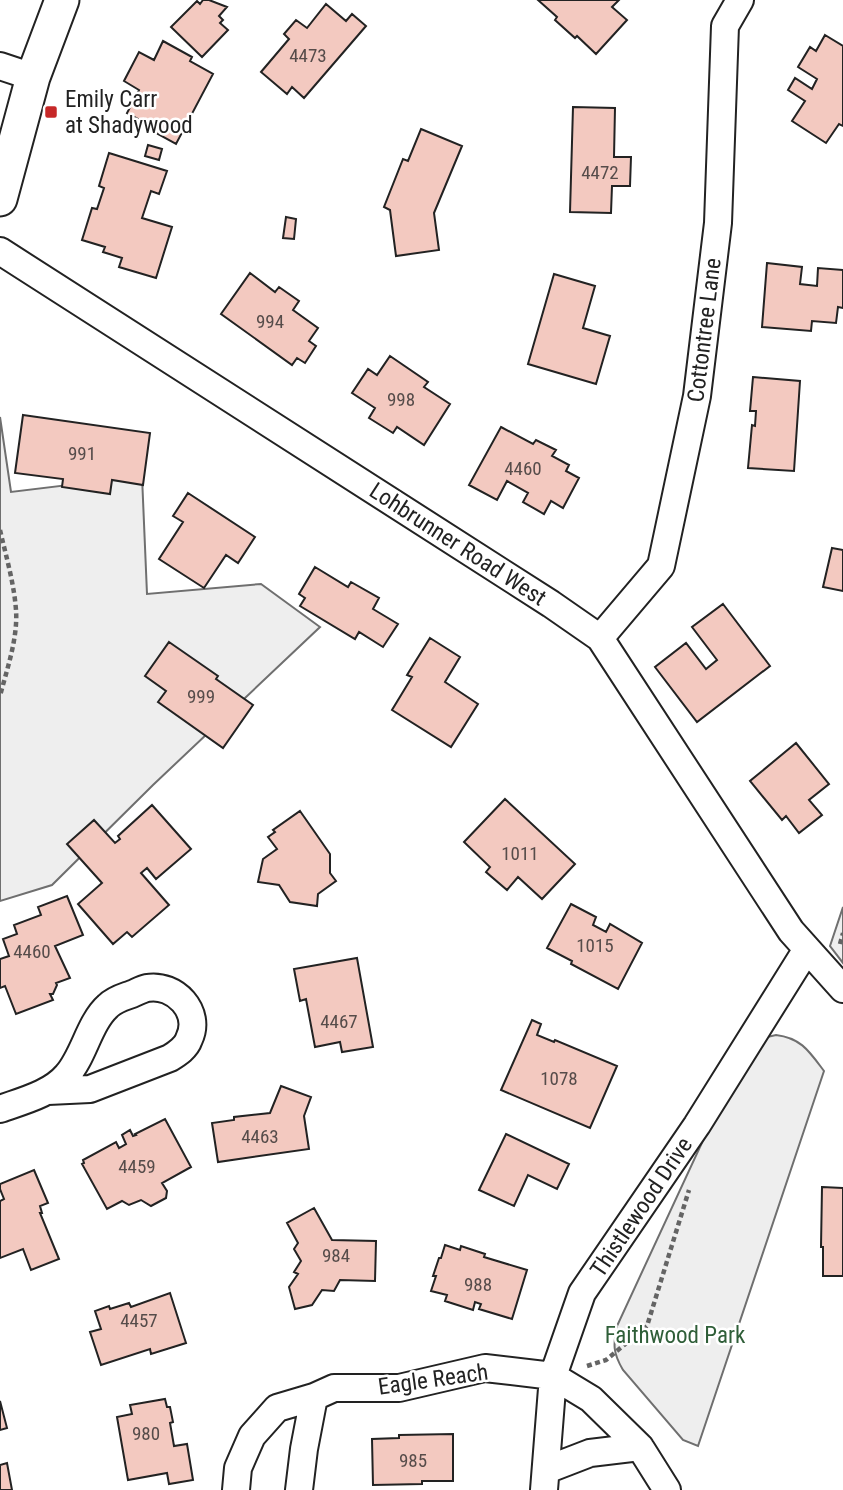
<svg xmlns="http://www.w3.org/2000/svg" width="843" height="1490" viewBox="0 0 843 1490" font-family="'Roboto Condensed',sans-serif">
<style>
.green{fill:#eee;stroke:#6f6f6f;stroke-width:2}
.building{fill:#f3c9c0;stroke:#222;stroke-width:2}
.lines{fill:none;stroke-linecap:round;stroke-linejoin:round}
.minor-casing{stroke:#222;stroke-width:30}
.tertiary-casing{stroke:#222;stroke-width:37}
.path{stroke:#646464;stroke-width:4.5;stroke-dasharray:5 3.5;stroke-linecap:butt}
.minor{stroke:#fff;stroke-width:26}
.tertiary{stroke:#fff;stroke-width:33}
.poi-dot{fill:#c62828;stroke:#fff;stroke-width:2.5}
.labels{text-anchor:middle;stroke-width:5;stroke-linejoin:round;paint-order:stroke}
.number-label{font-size:19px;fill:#564c4a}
.poi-label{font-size:23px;fill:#222;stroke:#fff;text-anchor:start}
.street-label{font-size:23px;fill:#222;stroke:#fff}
.park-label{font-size:23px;fill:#2f5e38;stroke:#fff}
</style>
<rect width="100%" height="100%" fill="#fff"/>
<!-- green -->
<path class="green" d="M0,417l11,75 131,-16 5,118 114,-10 59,43 -167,158 -101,100 -52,16z
M843,907v56l-13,-17z
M776,1035c25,3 33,16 48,36l-126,375 -15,-6 -60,-70c-10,-17 -10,-25 -6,-44l127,-274 15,-13z"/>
<!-- building -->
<path class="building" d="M203,0h6l18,7 -8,9 4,4 -3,3 8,7 -26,27 -31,-30 26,-26 3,3z
M538,0h81l-7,7 15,13 -31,34 -19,-18 -2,2 -20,-18 2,-3z
M326,4l20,17 6,-7 14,12 -62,72 -12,-11 -5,7 -26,-22 28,-33 -5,-5 12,-14 11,8z
M825,35l18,11v80l-4,-2 -13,19 -34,-22 13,-20 -17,-11 7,-12 17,11 5,-10 -19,-12 12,-20 6,4z
M163,41l29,16 -2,4 23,13 -37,70 -31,-17 2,-3 -20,-11 12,-23 -15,-9 15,-29 15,8z
M573,107l42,1 -1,49h17l-1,29h-18l-1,27 -41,-1z
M421,129l41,17 -28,67 5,37 -43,6 -6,-46 -6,-3 19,-48 5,2z
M148,145l14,4 -3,11 -14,-4z
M109,153l58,18 -8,23 -8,-3 -9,27 30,9 -16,51 -37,-11 3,-9 -19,-6 2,-5 -23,-7 10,-32 5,1 7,-21 -5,-2z
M286,217l10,2 -2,20 -11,-1z
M767,263l35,4 -2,17 17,2 1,-18 25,2v38l-5,-1 -2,16 -24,-2 -1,10 -49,-4z
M250,273l25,19 4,-5 20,14 -6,9 25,18 -9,13 7,5 -11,17 -8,-5 -5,7 -71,-51z
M554,274l41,12 -12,42 27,8 -14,48 -68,-20z
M390,356l38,26 -4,5 26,17 -26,41 -27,-18 -4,6 -24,-15 6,-10 -23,-15 16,-24 9,6z
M753,377l47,4 -6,90 -46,-3 4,-43 3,1 1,-15h-6z
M23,415l127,18 -7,52 -31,-5 -2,14 -48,-7 1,-8 -48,-6z
M501,427l32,17 3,-4 20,10 -4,6 17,9 -3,6 13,7 -16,30 -12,-7 -7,13 -21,-12 5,-9 -21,-12 -10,19 -28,-15z
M188,493l67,44 -17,26 -12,-8 -22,33 -45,-29 24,-37 -10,-6z
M832,548l11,2v41l-20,-4z
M315,567l33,20 3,-5 28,16 -6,11 25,15 -15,23 -24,-15 -4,7 -55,-33 5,-8 -6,-4z
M723,604l47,62 -73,56 -42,-55 31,-24 20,26 11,-9 -25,-33z
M430,638l30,19 -15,25 33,22 -27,43 -59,-37 20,-33 -5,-2z
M169,642l49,34 -2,3 37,26 -30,43 -65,-46 8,-11 -21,-15z
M796,743l33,41 -20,16 13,15 -23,18 -13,-17 -4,4 -32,-39z
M505,799l70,65 -33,35 -24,-22 -11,13 -21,-18 4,-5 -26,-25z
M152,805l39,44 -35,30 -9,-11 -6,5 28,32 -37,32 -5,-5 -14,12 -35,-40 24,-21 -35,-39 27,-24 21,23 5,-4 -2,-3z
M300,811l30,43v19l6,8 -18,13 -1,12 -27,-4 -11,-17 -21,-3 5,-23 14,-10 -9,-12 7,-5 -2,-2z
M67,896l16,39 -28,11 15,32 -14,5 1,2 -4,9h-3l3,6 -37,14 -11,-28 -5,2v-29l9,-3 -6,-17 14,-5 -3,-9 27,-10 -3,-8z
M571,904l25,13 -3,8 13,7 4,-8 32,19 -24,46 -47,-25 1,-3 -25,-13z
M357,958l16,89 -31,5 -2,-10 -25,5 -9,-48 -6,2 -6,-32z
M532,1020l9,4 -4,11 17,7 1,-2 62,26 -27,62 -89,-38z
M281,1086l30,11 -7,19 5,33 -91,13 -6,-39 22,-3v-3l36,-4z
M165,1119l26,48 -29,16 5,8 -1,7 -15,8 -10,-6 -12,5 -7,-4 -15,8 -25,-45 2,-1 -1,-3 33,-18 3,6 7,-4 -4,-9 8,-5 3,6 3,-1 -1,-1z
M506,1134l63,30 -12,25 -29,-14 -14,31 -35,-16z
M34,1170l14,33 -8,3 2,7h-2l19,46 -28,11 -8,-21 -23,9v-57l4,-2 -4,-10v-5z
M822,1187l21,1v88h-20v-29h-2z
M314,1208l18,32 44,1 -1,40 -35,-1 -6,11 -12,-1 -10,15 -17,4 -6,-22 9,-13 -4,-2 7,-11 -7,-12 4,-6 -11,-20z
M445,1245l15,5 1,-4 24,8 -1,3 43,13 -15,49 -33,-10 2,-5 -6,-2 -2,8 -28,-9 2,-6 -16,-4 5,-15h-3l6,-18h2z
M170,1293l16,50 -35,11 -1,-5 -49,16 -11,-33 11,-3 -6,-18 14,-5 1,3 19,-6 2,4z
M165,1399l2,8h3l3,15 -3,1 4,23 13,-2 6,36 -24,4 -2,-11 -39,7 -11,-63 15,-3 -2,-9z
M0,1401l7,27 -7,2z
M453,1434v47h-31v3l-49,1 -1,-46 27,-1v-3z
M7,1463l5,27h-12v-25z"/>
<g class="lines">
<!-- minor casing -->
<g class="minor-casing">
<path id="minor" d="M0,66l33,11
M0,251l551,353 49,34 191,293 52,58
M600,638l61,-72 36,-170 21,-173 7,-197 15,-26
M0,1109c22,-8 51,-15 67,-34 17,-19 22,-52 41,-69 7,-7 16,-9 24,-12 5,-2 10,-5 15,-6 28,-5 55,24 42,51 -3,9 -11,14 -19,19l-80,31 -42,2
M546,1470l44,-17 50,-6
M236,1490l2,-22 14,-32 25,-28 37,-11 20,-9h65l86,-20 68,8 38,23 49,48 27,43
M299,1490l5,-41 10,-52
M544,1490l9,-114 29,-83 115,-168 110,-176"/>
</g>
<!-- tertiary casing -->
<g class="tertiary-casing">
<path id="tertiary" d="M0,199l33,-122 29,-77"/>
</g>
<!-- path -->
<path class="path" d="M0,530c6,26 14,53 16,80 2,28 -9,59 -16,86
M840,944l3,-11
M587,1366l19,-6 41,-34 42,-136"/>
<!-- minor -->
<use href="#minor" class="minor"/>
<!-- tertiary -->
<use href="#tertiary" class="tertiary"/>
</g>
<!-- markers -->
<rect class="poi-dot" x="44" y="105" width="14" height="14" rx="3.5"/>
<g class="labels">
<!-- number labels -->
<g class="number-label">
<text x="308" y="62">4473</text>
<text x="600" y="179">4472</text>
<text x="270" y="328">994</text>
<text x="401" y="406">998</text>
<text x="82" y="460">991</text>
<text x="523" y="475">4460</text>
<text x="201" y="703">999</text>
<text x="520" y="860">1011</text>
<text x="595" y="952">1015</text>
<text x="32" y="958">4460</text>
<text x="339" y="1028">4467</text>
<text x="559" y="1085">1078</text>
<text x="260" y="1143">4463</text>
<text x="137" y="1173">4459</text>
<text x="336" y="1262">984</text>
<text x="478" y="1291">988</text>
<text x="139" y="1327">4457</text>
<text x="146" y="1440">980</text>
<text x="413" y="1467">985</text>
</g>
<!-- poi labels -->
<g class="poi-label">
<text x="65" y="107">Emily Carr<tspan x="65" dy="26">at Shadywood</tspan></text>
</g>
<!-- street labels -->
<g class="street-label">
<text transform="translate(704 330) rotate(-83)" y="8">Cottontree Lane</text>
<text transform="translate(458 544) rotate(33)" y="8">Lohbrunner Road West</text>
<text transform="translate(641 1207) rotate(-56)" y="8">Thistlewood Drive</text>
<text transform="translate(433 1379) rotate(-8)" y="8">Eagle Reach</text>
</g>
<!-- park labels -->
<g class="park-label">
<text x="675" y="1343">Faithwood Park</text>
</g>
</g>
</svg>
